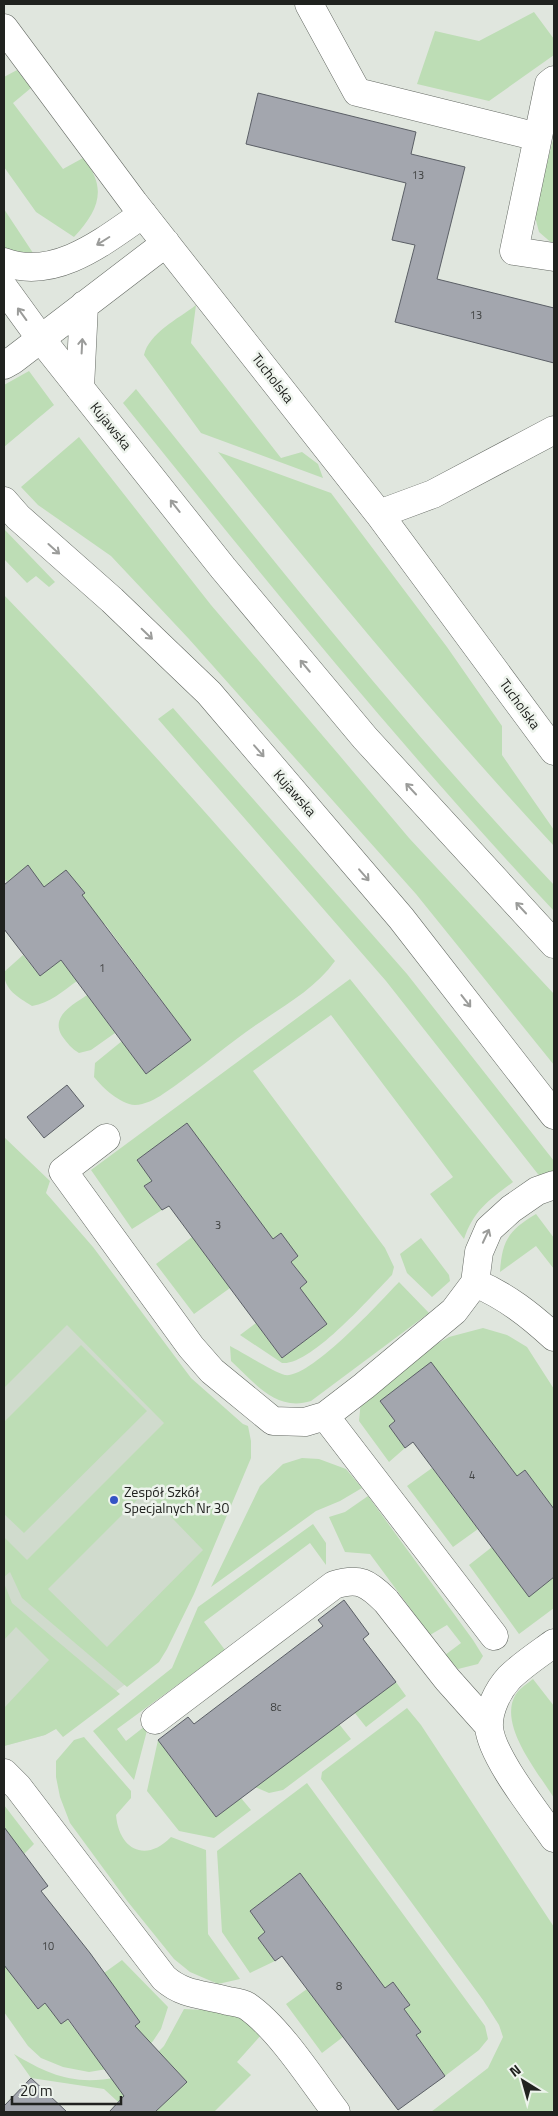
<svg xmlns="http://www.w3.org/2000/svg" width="558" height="2116" viewBox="0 0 558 2116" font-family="'Titillium Web',sans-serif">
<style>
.built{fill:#d0dbcd}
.green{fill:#bdddb5;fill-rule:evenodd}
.building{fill:#a3a6ae;stroke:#5b5f66}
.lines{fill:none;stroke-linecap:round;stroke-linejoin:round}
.street-casing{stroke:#646963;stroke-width:29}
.secondary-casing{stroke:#646963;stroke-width:29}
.street{stroke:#fff;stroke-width:28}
.secondary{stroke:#fff;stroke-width:28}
.oneway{stroke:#9b9c9a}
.poi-dot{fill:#3554c5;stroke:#edf3ec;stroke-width:2}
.labels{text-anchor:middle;stroke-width:5;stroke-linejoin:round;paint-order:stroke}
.number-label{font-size:11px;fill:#414343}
.street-label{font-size:14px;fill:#20221f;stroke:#edf3ec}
.poi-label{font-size:14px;fill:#20221f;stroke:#edf3ec;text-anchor:start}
</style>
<rect width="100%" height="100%" fill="#e0e6de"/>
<!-- built -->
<path class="built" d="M4,1156l242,295 -92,212 -54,40 -55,32 -41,11z"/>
<!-- green -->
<path class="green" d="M534,12l20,27v16l-65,46 -72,-17 18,-53 44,10z
M17,70l14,18 -18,15 50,66 20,-11c25,30 16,52 -9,79l-38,-25 -32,-45v-90z
M554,136v109l-15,-13 -5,-19z
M4,209l31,47 -31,-5z
M196,305l-5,38 90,115 21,-6 16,12 5,14 -122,-45 -57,-78c5,-22 34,-36 52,-50z
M29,371l25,34 -50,42v-62z
M136,389c136,169 269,339 418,496v26c-152,-162 -292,-335 -431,-508z
M79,437l132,168 129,151 69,82 145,156v71l-138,-171 -227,-255 -78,-83 -73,-51 -17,-18z
M218,452l113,41 116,154 55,79v29l52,75v16c-117,-126 -227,-260 -336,-394z
M4,529l51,53 -6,5 -13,-11 -9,7 -23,-24z
M4,595c115,118 223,241 331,366 -22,31 -59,49 -89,71 -28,20 -54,43 -83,62 -7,5 -19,11 -28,11 -15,-1 -32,-17 -41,-28l1,-14 27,-22 24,33 45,-34 -86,-116 -22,16 -55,-74 -21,16 -3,-4z
M173,708l234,266 147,187v14l-13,3 -155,-197 -228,-262z
M23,955l17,21 21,-16 16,21c-14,10 -27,22 -45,25 -14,-9 -28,-16 -28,-34z
M350,979l163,203c-24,18 -39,28 -49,57l-34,-45 23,-17 -122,-162 -78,56 132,177 9,19 -2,8c-21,21 -81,91 -110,88l-42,-28 16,-12 26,35 45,-34 -27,-36 7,-6 -16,-20 7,-6 -31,-13 -23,-44 -57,-75 -50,36 15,21 -8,6 18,23 -30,19 -41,-59z
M87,995l28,38 -24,17 -12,3c-7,-4 -12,-10 -17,-17 -12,-20 11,-31 25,-41z
M4,1137l46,44 -4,12 47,54 98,131 52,46 5,2 3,15v17l-57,136 -27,55 -8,13 -32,25 -105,-89 -12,-26 -6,5v-40l23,23 137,-137 -97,-98 -63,63zM146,1491l57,59 -96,97 -59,-58z
M536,1214l18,24v31l-18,-23 -36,26c2,-32 9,-42 36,-58z
M192,1237l38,51 -36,26 -38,-50z
M421,1238l28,37 1,6 -18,16 -25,-24 -7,-19z
M399,1282l30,31 -118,88c-35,11 -56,-18 -80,-40l-1,-15c12,6 45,27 55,29 25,4 96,-74 114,-93z
M483,1328l24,7 20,12 27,42v152l-10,-14 -1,-33 -18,-24 -15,11 -130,-80 15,20 -6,5 16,22 -16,14 -30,-41 2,-21 72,-54 16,-9z
M81,1345l66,66 -123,122 -20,-19v-92z
M302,1458l17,1 27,10 16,19 -22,13 -24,10 -105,76 49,-101 23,-22z
M432,1468l46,61 -25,18 -46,-61z
M368,1496l105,144 10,16 -5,8 -20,5 -13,-14 16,-12 -14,-18 -17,10 -60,-81 -25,-2 -16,-35 16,-5z
M313,1524l13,19v22l-16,-22 -106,79 21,28 -108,79 9,12 23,-18 -15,57 -41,-49 79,-63 26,-61z
M492,1547l37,50 25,-20v31l-35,26 -50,-69z
M4,1583l8,20 108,91 -57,43 -7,-8 -11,6 -41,11v-38l45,-48 -33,-33 -12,13z
M533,1679l21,27v92c-16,-26 -57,-74 -38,-104 4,-6 12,-11 17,-15z
M396,1682l10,14 -40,31 -24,-30 14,-10 12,16z
M407,1708l14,17 133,202v182l-4,3h-119l57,-44 15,-31 -4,-12 -16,-25 -162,-221 1,-7z
M327,1709l24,30 -68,51 -14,3 -14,-6z
M84,1737l47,54v7l-15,17c3,35 30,48 55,22l35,13 2,84 32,45 -22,5 -28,-12 -16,-13 -46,-57 -58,-79 -10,-26 -4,-20v-16l18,-21z
M158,1740l58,77 25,-19 10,12 -37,28 -35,-7 -32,-40z
M307,1783l178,243 3,13 -9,11 -34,26 -29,-41 4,-3 -16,-23 6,-4 -17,-23 -15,11 -78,-120 -50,38 15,21 -7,6 17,23 -25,12 -28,-41 -5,-81z
M4,1805l30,39 -10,10 -9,-12 -7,5 -4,-6z
M5,1936l14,49 19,24 7,-6 22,16 28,37 45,-34 -36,-49 18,-13 46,47 -7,22 -8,12 -11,12 -23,14 -30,5 -26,-5 -22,-9 -13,-12 -24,-34z
M307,1989l36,48 -21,16 -36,-49z
M184,2009l39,2 19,6 20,17 -25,28 14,13 -37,37h-59l32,-30 -18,-19 -18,-4 13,-13z
M14,2054c35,21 61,32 104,23l32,35h-21l-25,-23 -73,-11z"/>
<!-- building -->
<path class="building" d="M258,93l158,39 -5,22 54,13 -28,112 117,29v55l-159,-41 20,-77 -23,-5 14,-57 -160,-39z
M28,865l16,22 22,-17 19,23 -3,2 109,145 -45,34 -85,-114 -21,16 -36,-47v-44z
M67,1085l17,21 -40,32 -17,-21z
M187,1123l86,116 8,-6 17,23 -7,6 16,20 -7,6 27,36 -45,34 -113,-152 -7,4 -18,-24 8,-5 -15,-21z
M431,1362l86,114 8,-6 29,39v68l-25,20 -116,-155 -8,6 -16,-22 6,-5 -15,-20z
M344,1600l25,34 -6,5 33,43 -180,135 -58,-77 30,-23 6,7 129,-98 -5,-6z
M4,1827l44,59 -7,5 49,62 50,69 -5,4 52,56 -32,30h-46l15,-16 -56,-77 -7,5 -16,-21 -7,6 -34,-44z
M300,1873l85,115 8,-6 17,23 -6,4 17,23 -5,3 29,41 -47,34 -116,-154 -7,5 -17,-23 7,-6 -15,-21z
M31,2078l36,34h-63v-6z"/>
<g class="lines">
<!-- street casing -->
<g class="street-casing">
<path id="street" d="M309,4l48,88 181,45 11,-53 5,-4
M4,28l130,175 245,311 175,237
M538,137l-24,114 40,6
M4,262c51,19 100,-21 139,-48
M4,365l9,-5 153,-117
M80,388l4,-83
M379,514l54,-20 121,-64
M106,1138l-43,33 128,176 21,24 61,50 32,1 20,-6 39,-30 90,-75 21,-28 4,-31 10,-23 22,-20 26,-18 17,-6
M475,1283c31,13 55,32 79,54
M325,1416l169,220
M554,1643c-15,11 -32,22 -45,35 -11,12 -21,32 -20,49 2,29 47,85 65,111
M155,1720l179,-135c25,-8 34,-2 52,16l61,78 42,47
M4,1773l14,14 146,191c20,18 40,16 64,23 6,1 14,2 19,5 32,22 65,74 89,106"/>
</g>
<!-- secondary casing -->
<g class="secondary-casing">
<path id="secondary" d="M4,288l37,51 182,229 142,170 189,206
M4,501l14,16 94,83 97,93 192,225 153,197"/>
</g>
<!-- street -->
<use href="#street" class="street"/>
<!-- secondary -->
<use href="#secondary" class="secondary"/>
</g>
<!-- one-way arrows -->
<defs><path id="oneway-shaft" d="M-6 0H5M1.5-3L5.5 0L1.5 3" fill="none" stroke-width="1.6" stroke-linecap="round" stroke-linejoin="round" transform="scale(1.25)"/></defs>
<g class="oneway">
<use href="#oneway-shaft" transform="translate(103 241) rotate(148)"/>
<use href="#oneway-shaft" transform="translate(22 314) rotate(-126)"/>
<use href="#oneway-shaft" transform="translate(82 346) rotate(-87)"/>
<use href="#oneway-shaft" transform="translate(175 506) rotate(-128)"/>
<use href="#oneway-shaft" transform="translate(54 549) rotate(42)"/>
<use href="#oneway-shaft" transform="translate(147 634) rotate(44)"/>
<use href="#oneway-shaft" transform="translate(305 666) rotate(-130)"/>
<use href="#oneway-shaft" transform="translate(259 751) rotate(49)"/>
<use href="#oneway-shaft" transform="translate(411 789) rotate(-133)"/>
<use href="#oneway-shaft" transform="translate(364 875) rotate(49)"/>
<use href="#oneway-shaft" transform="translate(521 908) rotate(-133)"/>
<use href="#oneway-shaft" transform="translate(466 1001) rotate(52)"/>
<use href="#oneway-shaft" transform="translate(486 1236) rotate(-65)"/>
</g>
<!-- markers -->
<circle class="poi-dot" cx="114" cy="1500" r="5"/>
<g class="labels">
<!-- number labels -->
<g class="number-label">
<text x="418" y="179">13</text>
<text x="476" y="319">13</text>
<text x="102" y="972">1</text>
<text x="218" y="1229">3</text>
<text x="472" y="1479">4</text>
<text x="276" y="1711">8c</text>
<text x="48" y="1950">10</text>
<text x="339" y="1990">8</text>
</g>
<!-- street labels -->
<g class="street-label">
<text transform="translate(273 378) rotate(52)" y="5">Tucholska</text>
<text transform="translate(111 426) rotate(51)" y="5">Kujawska</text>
<text transform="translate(520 704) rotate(54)" y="5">Tucholska</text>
<text transform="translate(295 793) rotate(49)" y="5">Kujawska</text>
</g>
<!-- poi labels -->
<g class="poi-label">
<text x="124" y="1497">Zespół Szkół<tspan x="124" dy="16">Specjalnych Nr 30</tspan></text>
</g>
</g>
<!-- border -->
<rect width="558" height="2116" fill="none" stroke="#20221f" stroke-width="10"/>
<!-- north arrow -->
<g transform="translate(523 2081) rotate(323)" stroke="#edf3ec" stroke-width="4" paint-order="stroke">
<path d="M0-4L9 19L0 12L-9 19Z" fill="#20221f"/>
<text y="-8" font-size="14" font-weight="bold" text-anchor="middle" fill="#20221f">N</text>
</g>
<!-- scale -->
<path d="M12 2096v8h109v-8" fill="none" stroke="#20221f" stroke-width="2.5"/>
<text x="20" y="2096" font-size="15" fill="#20221f" stroke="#edf3ec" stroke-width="4" paint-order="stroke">20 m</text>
</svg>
